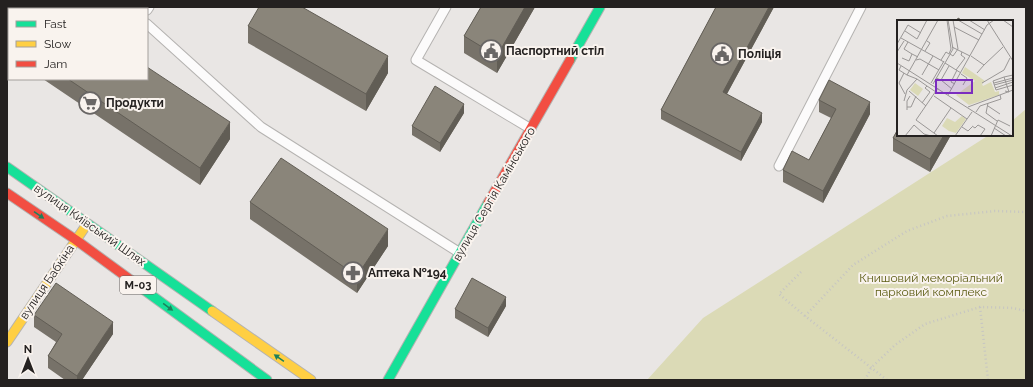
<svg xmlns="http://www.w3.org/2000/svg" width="1033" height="387" viewBox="0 0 1033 387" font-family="Raleway,sans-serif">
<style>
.green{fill:#dbdab6}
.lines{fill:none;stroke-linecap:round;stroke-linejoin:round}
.lane-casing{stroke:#b5b3b1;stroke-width:11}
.fast-casing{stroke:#b5b3b1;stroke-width:11}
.slow-casing{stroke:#b5b3b1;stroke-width:11}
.jam-casing{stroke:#b5b3b1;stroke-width:11}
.path{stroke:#c6c5c3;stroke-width:2.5;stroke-dasharray:1 3;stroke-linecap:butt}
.lane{stroke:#fcfbfb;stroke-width:9}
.fast{stroke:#16e098;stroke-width:9}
.slow{stroke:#ffcf43;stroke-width:9}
.jam{stroke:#f24e42;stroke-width:9}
.wall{fill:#777269}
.shaded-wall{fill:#615d55}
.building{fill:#8a857a;stroke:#615d55}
.oneway{fill:#1d805c}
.labels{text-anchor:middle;stroke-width:4;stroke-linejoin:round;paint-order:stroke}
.shield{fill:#f9f3ee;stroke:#64605e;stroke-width:1}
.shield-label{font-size:11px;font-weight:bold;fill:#242120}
.poi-label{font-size:12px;font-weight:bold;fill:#242120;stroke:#f9f3ee;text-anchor:start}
.street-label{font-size:12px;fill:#242120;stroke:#f9f3ee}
.park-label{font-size:12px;fill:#5c5c13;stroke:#f9f3ee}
.inset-road{fill:none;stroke:#9a9796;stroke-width:1}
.view{fill:#7b2cbf;fill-opacity:0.15;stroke:#7b2cbf;stroke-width:2}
.inset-edge{fill:none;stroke:#242120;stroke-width:2}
</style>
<rect width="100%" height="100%" fill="#e9e6e4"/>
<!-- green -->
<path class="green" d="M1026,109v271h-379l56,-62 286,-183h23v-14z"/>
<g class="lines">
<!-- lane casing -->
<g class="lane-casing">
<path id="lane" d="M122,7l4,2
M446,7l-30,53 115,69
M147,10l2,-3
M147,24l114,103 199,126
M779,166l82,-159"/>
</g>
<!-- fast casing -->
<g class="fast-casing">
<path id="fast" d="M570,60l30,-53
M7,167l205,144
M132,281l135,99
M388,380l100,-177"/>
</g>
<!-- slow casing -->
<g class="slow-casing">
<path id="slow" d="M212,311l99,69
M7,342l80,-118"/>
</g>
<!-- jam casing -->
<g class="jam-casing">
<path id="jam" d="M7,193l69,47 56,41
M488,203l82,-143"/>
</g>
<!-- path -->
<path class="path" d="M801,272l-22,22 26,22
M980,307l8,73
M865,380l6,-12 24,-23 30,-21 55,-17 33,1 13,3
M887,380l-82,-64 48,-51 54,-34 40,-15 48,-5 31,1"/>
<!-- lane -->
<use href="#lane" class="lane"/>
<!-- fast -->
<use href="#fast" class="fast"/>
<!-- slow -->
<use href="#slow" class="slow"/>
<!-- jam -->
<use href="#jam" class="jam"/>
</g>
<!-- wall -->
<path class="wall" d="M481,7h54l-38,66 -33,-20v-17z
M716,7h58l-47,87 35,28 -21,39 -80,-42v-9z
M9,20v36l-2,-1v-33z
M248,26l140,47 -22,38 -118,-68z
M43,79h104l83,60 -30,46z
M819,100l51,14 -47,89 -40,-21v-12l26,-10 22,-42 -12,-6z
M464,113l-24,39 -28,-17v-9z
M898,135h53l-21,37 -37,-21v-13z
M250,202l138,44 -31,47 -107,-74z
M506,306l-18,31 -33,-19v-9z
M34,315l79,19 -31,46h-17l-17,-12v-12l8,-14 -22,-15z"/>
<!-- shaded-wall -->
<path class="shaded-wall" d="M525,7h10l-38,66v-17z
M769,7h5l-51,94v-9z
M388,56v17l-22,38v-17z
M870,102v12l-47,89v-12z
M464,104v9l-24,39v-9z
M762,113v9l-21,39v-9z
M230,122v17l-30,46v-17z
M944,135h7l-21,37v-13z
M388,229v17l-31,47v-17z
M506,297v9l-18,31v-9z
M113,322v12l-31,46h-5v-4z"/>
<!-- building -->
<path class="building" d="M18,7h40l3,2h-44z
M259,7h43l86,49 -22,38 -118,-68z
M481,7h44l-28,49 -33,-20z
M716,7h53l-46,85 39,21 -21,39 -80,-42z
M958,18l5,3h-6z
M9,20v19l-2,-1v-16z
M147,67l83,55 -30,46 -132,-89h79z
M829,80l41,22 -47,89 -40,-21 9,-19 17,9 27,-51 -17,-9z
M435,86l29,18 -24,39 -28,-17z
M898,129v6h46l-14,24 -37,-21z
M281,158l107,71 -31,47 -107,-74z
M472,278l34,19 -18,31 -33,-19z
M56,283l57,39 -36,54 -29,-20 14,-22 -28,-19z"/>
<!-- one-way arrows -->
<defs><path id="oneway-solid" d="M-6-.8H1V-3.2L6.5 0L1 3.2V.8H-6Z"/></defs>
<g class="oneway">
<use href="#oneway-solid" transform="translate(39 215) rotate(34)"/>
<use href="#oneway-solid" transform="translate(168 307) rotate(36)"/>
<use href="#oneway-solid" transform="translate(279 358) rotate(-145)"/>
</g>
<!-- icons -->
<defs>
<g id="civic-ring" transform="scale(1.15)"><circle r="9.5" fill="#f9f3ee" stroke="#696665" stroke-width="1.5"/><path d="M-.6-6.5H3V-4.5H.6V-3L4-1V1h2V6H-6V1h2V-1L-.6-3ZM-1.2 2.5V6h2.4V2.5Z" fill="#696665"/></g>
<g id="supermarket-ring" transform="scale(1.15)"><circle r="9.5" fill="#f9f3ee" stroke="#696665" stroke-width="1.5"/><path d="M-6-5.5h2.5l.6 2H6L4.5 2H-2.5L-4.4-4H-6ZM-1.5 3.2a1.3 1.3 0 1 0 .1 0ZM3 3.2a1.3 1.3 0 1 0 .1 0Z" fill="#696665"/></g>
<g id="pharmacy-ring" transform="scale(1.15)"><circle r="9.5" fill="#f9f3ee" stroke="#696665" stroke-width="1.5"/><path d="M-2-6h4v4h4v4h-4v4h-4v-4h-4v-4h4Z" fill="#696665"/></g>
</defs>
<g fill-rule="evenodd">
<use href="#civic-ring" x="491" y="51"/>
<use href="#civic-ring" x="722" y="54"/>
<use href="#supermarket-ring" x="90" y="103"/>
<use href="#pharmacy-ring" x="353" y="273"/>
</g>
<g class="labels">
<!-- shield labels -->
<rect class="shield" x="120" y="276" width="36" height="18" rx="3"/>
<g class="shield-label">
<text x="138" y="289">М-03</text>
</g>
<!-- poi labels -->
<g class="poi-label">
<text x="506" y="55">Паспортний стіл</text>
<text x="738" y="58">Поліція</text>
<text x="106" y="107">Продукти</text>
<text x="368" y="277">Аптека №194</text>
</g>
<!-- street labels -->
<g class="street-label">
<text transform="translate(494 194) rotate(-60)" y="4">вулиця Сергія Камінського</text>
<text transform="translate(90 225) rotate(35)" y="4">вулиця Київський Шлях</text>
<text transform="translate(47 282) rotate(-56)" y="4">вулиця Бабкіна</text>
</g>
<!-- park labels -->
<g class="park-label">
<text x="931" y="282">Книшовий меморіальний<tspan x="931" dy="14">парковий комплекс</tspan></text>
</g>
</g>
<!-- overview -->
<g transform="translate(897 20)">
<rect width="116" height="116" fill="#e9e6e4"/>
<path d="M68,47l20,14 -3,3 1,2 8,-4 4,10 4,-1v4l-30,10 -13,-10 19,-14 -13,-8zM18,63l8,6 -5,7 -8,-6zM65,96l4,3 -10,14 -7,-2 -7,-5 5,-8 8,4z" fill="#dbdab6"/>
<path class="inset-road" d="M50,0l4,29 -2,5M61,0l24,14M72,0l16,10M90,0l26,41M106,0l10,7M57,7l25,13M8,11l12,8 10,-19M4,18l43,24M11,22l-4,7 8,5M0,24l11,-19 13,8M55,27l18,9M28,31l5,-8 -3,-2M0,32l7,-11M53,34l3,2 5,-7 -5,-29M74,36l13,9 -7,8M5,38l7,3 3,-7 6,3M19,40l4,-1 19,11M44,40l5,-8 3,2M0,43l115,73M48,43l16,10M87,45l19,-18M4,46l-2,4 8,5 31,-55M59,50l9,-12 -4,-3 1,-3M7,53l-5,10 6,11M64,54l6,4 -4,7M25,55l11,-19M107,57l-11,4 3,9 17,-5M39,58l5,2 8,-14M20,59l10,7M44,60l11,9M34,63l13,-22M85,63l22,-13 6,-12M97,63l19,-5M36,64l20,-35 -5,-29M58,64l-4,-2 6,-12M97,65l19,-5M98,68l18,-6M12,71l17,15M108,71l4,1 -5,-15 9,-2M51,75l39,-70 7,-5M37,76l33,23M7,81l3,-11 10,-11 -10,-4M25,83l8,-11 -5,-4 2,-2 9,6M91,83l-2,10 11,8M91,86l12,8M10,87h4l5,-11M71,87l45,-17M10,90v-9l3,-5M79,92l4,-6 21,-7 -1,-4M75,106l3,2 3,-3 7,4 -5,7M65,107l6,4 4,-4M97,108l12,8M37,113l17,-25M8,116l9,-11 10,9 7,2M41,116l-22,-16 22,-32M58,116l17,-24M94,116l7,-16 12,6"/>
<path class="view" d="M39,60h36v13h-36z"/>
<rect width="116" height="116" class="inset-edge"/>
</g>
<!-- border -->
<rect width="1033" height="387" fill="none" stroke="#242120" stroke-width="16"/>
<!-- legend -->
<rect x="8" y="8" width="140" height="72" fill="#f9f3ee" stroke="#a49f9c"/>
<rect x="16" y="21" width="20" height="6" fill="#16e098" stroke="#a49f9c"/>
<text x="44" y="28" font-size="12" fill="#242120">Fast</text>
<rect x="16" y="41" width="20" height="6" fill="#ffcf43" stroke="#a49f9c"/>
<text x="44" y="48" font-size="12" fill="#242120">Slow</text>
<rect x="16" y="61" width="20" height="6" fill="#f24e42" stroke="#a49f9c"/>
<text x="44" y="68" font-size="12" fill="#242120">Jam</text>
<!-- north arrow -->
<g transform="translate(28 359)" stroke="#f9f3ee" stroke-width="3" paint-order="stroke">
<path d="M0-3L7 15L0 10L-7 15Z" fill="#242120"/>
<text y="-6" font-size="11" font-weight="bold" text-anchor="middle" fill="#242120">N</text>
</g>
</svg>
